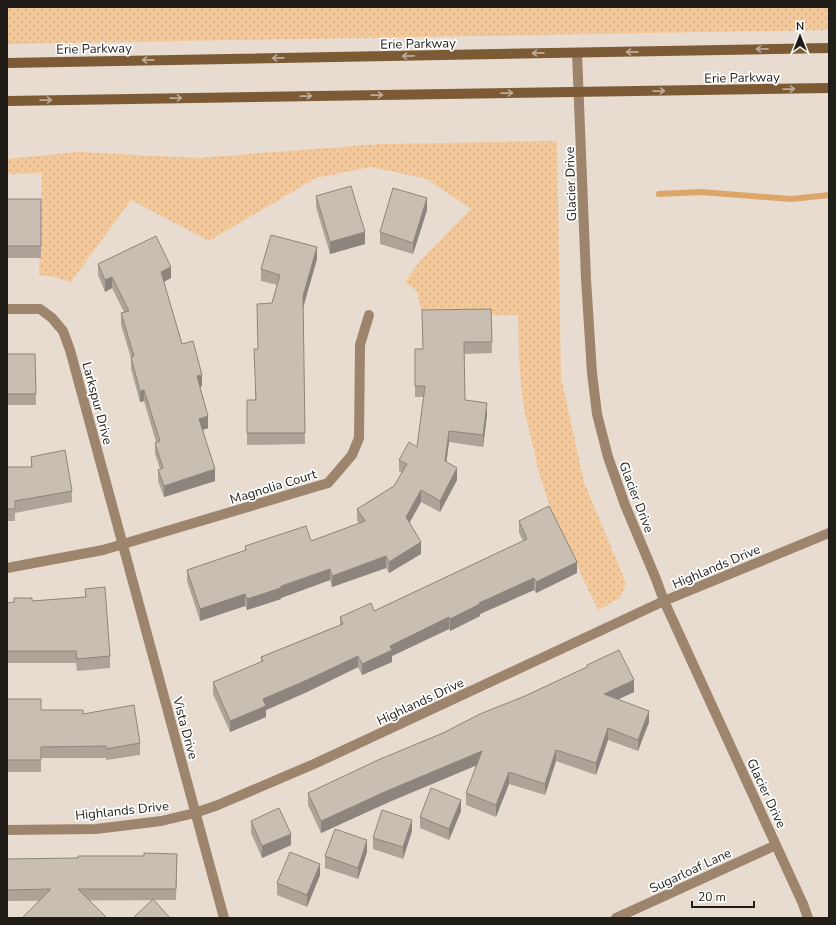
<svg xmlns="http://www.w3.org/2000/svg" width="836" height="925" viewBox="0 0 836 925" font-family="'Nunito Sans',sans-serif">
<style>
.park{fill:url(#park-dots)}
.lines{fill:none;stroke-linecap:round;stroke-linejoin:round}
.stream{stroke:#dca669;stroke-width:6}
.street{stroke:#9d856d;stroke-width:10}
.secondary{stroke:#7c5a35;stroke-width:10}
.wall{fill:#ada399}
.shaded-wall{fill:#8d857d}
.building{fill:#c9beb2;stroke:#8d857d}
.oneway{stroke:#beac9a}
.labels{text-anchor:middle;stroke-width:3.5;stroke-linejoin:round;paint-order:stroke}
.street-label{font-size:13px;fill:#201c17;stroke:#fff}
</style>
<defs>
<pattern id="park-dots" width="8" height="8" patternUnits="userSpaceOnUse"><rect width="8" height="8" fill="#f3c89b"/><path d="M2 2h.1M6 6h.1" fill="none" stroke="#d0ab85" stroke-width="1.8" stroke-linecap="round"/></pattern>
</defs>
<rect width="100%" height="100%" fill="#e8dcd0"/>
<!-- park -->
<path class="park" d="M7,7h822v23l-822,14z
M557,141l4,236 23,105 42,101 -6,15 -22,12 -47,-99 -12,-39 -16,-68 -4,-45 -1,-44h-96l-5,-24 -12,-9 15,-21 51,-52 -44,-30 -56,-12 -55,11 -107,63 -78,-41 -60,82 -16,-5 -16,-2 3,-102 -35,1v-15l71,-7 118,6 184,-14z"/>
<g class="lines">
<!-- stream -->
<path class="stream" d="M659,194l42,-2 90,7 38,-4"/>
<!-- street -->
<path class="street" d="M577,53l9,226 6,94 5,41 11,43 17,48 31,74 8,22 139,303 5,14
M7,309h33l12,9 11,13 7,19 154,568
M7,568l96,-18 225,-67 24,-28 7,-17 1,-93 9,-30
M7,830l89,-1 65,-8 34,-8 23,-8 96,-41 350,-163 165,-68
M616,918l160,-73"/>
<!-- secondary -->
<path class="secondary" d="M7,63l822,-15
M7,101l822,-13"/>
</g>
<!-- wall -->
<path class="wall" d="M316,196l49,48 -35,10 -14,-47z
M7,199h34v59h-34z
M427,210l-14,44 -33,-10v-12z
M317,259l-14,48 2,137 -58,1v-45h8l3,-51 14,-46 5,-18 -16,-4v-12z
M98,264l73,14 -7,4 18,62 20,42 -2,1 8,41 -5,2 12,51 -51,16 -6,-16v-11l2,-1 -5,-15v-11l1,-1 -12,-41 -4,1 -9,-33v-11l-10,-33v-12l3,-1 -12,-24 -7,4 -7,-17z
M491,309l1,44 -28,1 1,46 22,15 -4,32 -34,-5 -3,20 11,18 -17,32 -19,-10 -12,21 12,31 -32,19 -3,-5 -54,19 -2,-7 -49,18v1l-34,11 -2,-4 -45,15 -13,-40v-11l58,-19v-5l66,-5 48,-17 -2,-4v-11l37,-23 8,-13 -3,-2v-11l18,-13 7,-50h-9v-48h8z
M7,354h28l1,51h-29z
M31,457l41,34v11l-57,11v8h-8v-54h24z
M519,521l58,52 -41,20 -2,-3 -54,24v2l-30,15 -1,-2 -57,27v6l-30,13 -4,-8 -51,25 -41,18v7l-36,15 -17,-38v-12l48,-20v-5l79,-32v-8l34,-6 149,-70 -4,-8z
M85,589l25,67v12l-33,3 -1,-8h-69v-60l78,-6z
M587,665l47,27 -16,7 31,23 -11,29 -30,-11 -12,35 -40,-14 -11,34 -36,-11 -13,33 -30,-12v-12l11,-28 -88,37 -68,31 -13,-28v-12l217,-97 62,-29z
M7,699l133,44v12l-34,5v-2h-65v14h-34z
M461,811l-12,29 -29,-12v-11z
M251,821l40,24 -29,13 -11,-25z
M412,831l-9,28 -30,-10v-11z
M367,852l-9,27 -33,-11v-12z
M177,854l-1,46 -169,1v-42l71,-1 66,-2z
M320,875l-13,32 -30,-12v-12z"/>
<!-- shaded-wall -->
<path class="shaded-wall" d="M427,198v12l-14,44v-11z
M365,232v12l-35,10v-12z
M317,247v12l-14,49v-12z
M171,267v11l-10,5v-11z
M112,277v11l-7,4v-12z
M202,375v11l-5,2v-12z
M144,390v11l-4,1v-11z
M487,403v12l-4,32v-12z
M208,416v12l-9,3v-12z
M449,431v11l-4,31v-12z
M457,468v12l-17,32v-11z
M215,469v12l-51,16v-11z
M421,490v12l-15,27v-12z
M421,542v12l-32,19v-11z
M386,556v12l-54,19v-11z
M577,562v11l-41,20v-11z
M330,569v11l-49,18v1l-34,11v-11z
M534,578v12l-54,24v2l-30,15v-12l29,-16z
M245,594v12l-45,15v-12z
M449,617v12l-57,27v6l-30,13v-11l28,-18z
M358,656v11l-51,25 -41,18v7l-36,15v-11l33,-22z
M634,680v12l-30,14v-12z
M649,711v11l-11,29v-11z
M608,728v12l-12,35v-12z
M556,750v11l-11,34v-11z
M482,751v12l-93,39 -68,31v-12l68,-31z
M509,772v12l-13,33v-12z
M461,800v11l-12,29v-11z
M412,820v11l-9,28v-12z
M291,834v11l-29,13v-12z
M367,840v12l-9,27v-11z
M320,864v11l-13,32v-12z"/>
<!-- building -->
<path class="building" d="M351,186l14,46 -35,10 -14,-46z
M393,188l34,10 -14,45 -33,-11z
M7,199h34v47h-34z
M271,235l46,12 -14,49 2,137h-58v-33h9l-2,-51h4l-1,-45 15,-1 8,-28 -19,-6z
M156,236l15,31 -10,5 21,72 11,-3 9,34 -5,1 11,40 -9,3 16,50 -51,17 -6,-16 5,-2 -8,-25 5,-2 -16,-51 -4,1 -9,-34 3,-1 -13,-43 8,-2 -17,-34 -7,3 -7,-16z
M491,309l1,33h-28l1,58 22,3 -4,32 -34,-4 -4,30 12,7 -17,33 -19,-11 -15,27 15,25 -32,20 -3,-6 -54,20 -2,-7 -49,17v2l-34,11 -2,-5 -45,15 -13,-39 59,-20 -1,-4 61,-20 5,15 54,-20 -8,-12 37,-23 13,-22 -8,-4 10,-18 8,5 8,-61h-10v-37h8l-1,-39z
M7,354h28l1,40h-29z
M65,450l7,41 -57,10v8h-8v-42h25l-1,-10z
M549,506l28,56 -41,20 -2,-4 -55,25 1,1 -30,15 -1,-2 -59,29 2,4 -30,14 -4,-8 -51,24 -44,19 3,7 -36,15 -17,-39 50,-21 -2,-4 82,-33 -3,-7 31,-14 3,8 153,-72 -8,-18z
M105,587l5,69 -33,3 -1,-8h-69v-48l7,-1v-4h18v3l54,-4 -1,-8z
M619,650l15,30 -30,14 45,17 -11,29 -30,-12 -12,35 -40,-13 -11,34 -36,-12 -13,33 -30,-12 16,-42 -93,39 -68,31 -13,-28 70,-33 65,-27 37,-19 45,-18 62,-29v-2z
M7,699h34v11h42v4l51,-9 6,38 -34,6v-3l-65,1v13h-34z
M431,788l30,12 -12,29 -29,-12z
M279,808l12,26 -29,12 -11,-25z
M382,810l30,10 -9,27 -30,-9z
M335,829l32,11 -9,28 -33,-12z
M290,852l30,12 -13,31 -30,-12z
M144,853l33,1 -1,35h-98l29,29h-85l29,-29 -44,1v-31l71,-1v-2h66z
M153,899l17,19h-37z"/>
<!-- one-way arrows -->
<defs><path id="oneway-shaft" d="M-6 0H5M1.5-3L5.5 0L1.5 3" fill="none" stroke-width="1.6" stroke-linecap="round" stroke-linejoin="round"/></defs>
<g class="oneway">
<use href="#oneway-shaft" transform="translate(762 49) rotate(179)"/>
<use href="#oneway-shaft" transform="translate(632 52) rotate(179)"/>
<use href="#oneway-shaft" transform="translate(538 53) rotate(179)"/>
<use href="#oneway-shaft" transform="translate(408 56) rotate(179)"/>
<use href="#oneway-shaft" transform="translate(278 58) rotate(179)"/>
<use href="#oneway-shaft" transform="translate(148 60) rotate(179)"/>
<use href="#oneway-shaft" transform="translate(789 89) rotate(-1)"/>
<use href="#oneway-shaft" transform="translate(659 91) rotate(-1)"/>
<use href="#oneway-shaft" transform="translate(507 93) rotate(-1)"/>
<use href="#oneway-shaft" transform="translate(377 95) rotate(-1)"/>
<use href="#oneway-shaft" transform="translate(306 96) rotate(-1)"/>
<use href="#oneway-shaft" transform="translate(176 98) rotate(-1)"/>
<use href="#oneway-shaft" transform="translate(46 100) rotate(-1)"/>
</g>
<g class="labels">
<!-- street labels -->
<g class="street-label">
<text transform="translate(418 43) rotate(-1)" y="5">Erie Parkway</text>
<text transform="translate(94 48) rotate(-1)" y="5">Erie Parkway</text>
<text transform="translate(742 77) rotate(-1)" y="5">Erie Parkway</text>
<text transform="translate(570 184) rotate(-92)" y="5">Glacier Drive</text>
<text transform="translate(98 403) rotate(75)" y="5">Larkspur Drive</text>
<text transform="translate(273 486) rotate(-17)" y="5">Magnolia Court</text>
<text transform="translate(637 497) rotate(69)" y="5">Glacier Drive</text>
<text transform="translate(716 566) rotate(-23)" y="5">Highlands Drive</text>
<text transform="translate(420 701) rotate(-25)" y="5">Highlands Drive</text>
<text transform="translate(186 728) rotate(75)" y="5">Vista Drive</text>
<text transform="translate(767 793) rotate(65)" y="5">Glacier Drive</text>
<text transform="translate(122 810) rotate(-6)" y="5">Highlands Drive</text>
<text transform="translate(690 870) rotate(-25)" y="5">Sugarloaf Lane</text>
</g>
</g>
<!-- border -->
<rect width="836" height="925" fill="none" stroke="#201c17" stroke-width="16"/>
<!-- north arrow -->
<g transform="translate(800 36)" stroke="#ffffff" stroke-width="3" paint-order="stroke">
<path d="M0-3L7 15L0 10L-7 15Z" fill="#201c17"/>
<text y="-6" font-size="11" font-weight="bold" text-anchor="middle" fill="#201c17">N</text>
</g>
<!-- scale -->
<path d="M692 901v6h62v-6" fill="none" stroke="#201c17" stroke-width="2"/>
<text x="698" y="901" font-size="12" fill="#201c17" stroke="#ffffff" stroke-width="3" paint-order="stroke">20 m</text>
</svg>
